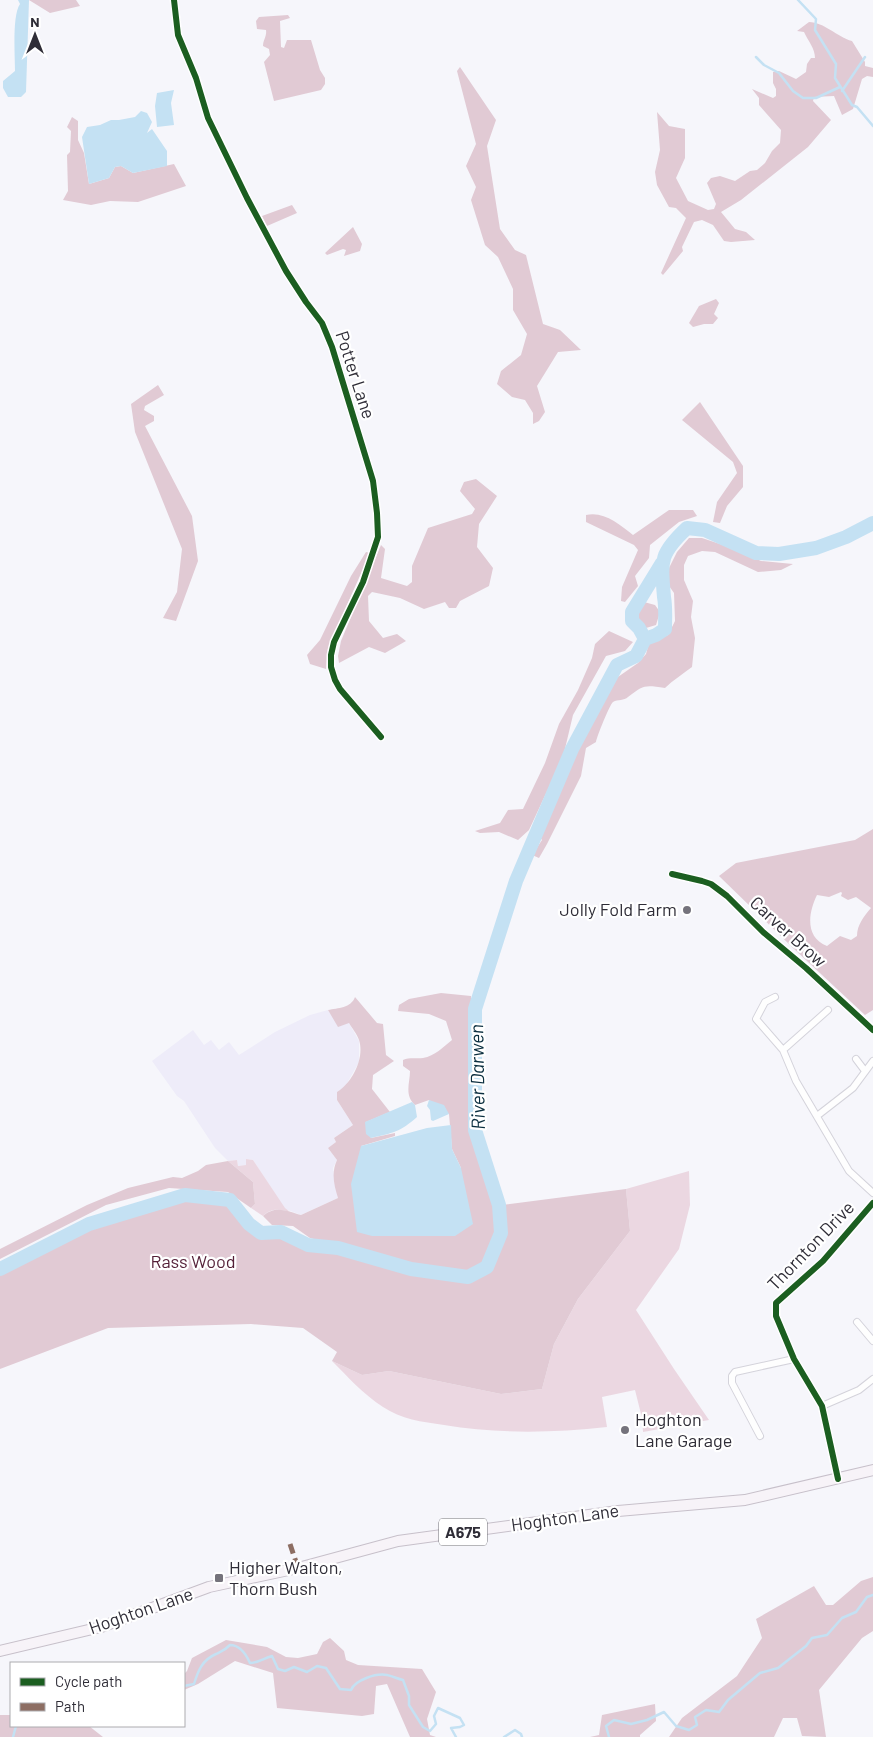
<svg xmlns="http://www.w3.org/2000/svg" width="873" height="1737" viewBox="0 0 873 1737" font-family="Barlow,sans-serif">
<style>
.built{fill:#eeecf9}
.green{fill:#ebd7e1}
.forest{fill:#e1cad4;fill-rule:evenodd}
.water{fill:#c4e1f3}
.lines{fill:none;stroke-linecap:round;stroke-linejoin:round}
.stream{stroke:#c4e1f3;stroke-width:2.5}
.river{stroke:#c4e1f3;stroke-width:14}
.street-casing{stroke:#d4d3db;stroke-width:8}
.primary-casing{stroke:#c7c0ca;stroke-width:12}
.street{stroke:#fefefe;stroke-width:6}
.primary{stroke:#f7f3f8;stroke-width:10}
.quiet{stroke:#8d6e63;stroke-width:5;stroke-dasharray:10 5;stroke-linecap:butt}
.cycleway-casing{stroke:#fff;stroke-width:9}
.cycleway{stroke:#1b5e20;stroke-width:6}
.poi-dot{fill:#75737c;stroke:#fff;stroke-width:2}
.labels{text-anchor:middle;stroke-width:4.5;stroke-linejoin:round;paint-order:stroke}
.shield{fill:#fff;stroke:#6d6c73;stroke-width:1}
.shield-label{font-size:16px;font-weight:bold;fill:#2f2d37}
.street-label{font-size:18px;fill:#2f2d37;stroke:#fff}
.poi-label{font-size:18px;fill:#2f2d37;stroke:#fff;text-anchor:start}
.park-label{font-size:18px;fill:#541f37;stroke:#fff}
.water-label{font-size:19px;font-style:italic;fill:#0a2e3f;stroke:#fff}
</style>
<rect width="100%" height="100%" fill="#f6f6fb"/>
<!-- built -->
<path class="built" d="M328,1010l4,6 17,7 10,18v21l-14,25 -8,5v8l16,25 -19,13 2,4 -8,6 9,12 -4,8 5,30 -37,17 -16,-6 -32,-49 -7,-1 1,6 -9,1 -1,-6 -9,1 -13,-13 -31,-47 -7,-5 -25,-35 41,-31 11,15 7,-5 8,10 10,-8 10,13 36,-23 35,-17z"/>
<!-- green -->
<path class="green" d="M246,1159l7,1 32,48 5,4c-11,-3 -19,-4 -27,4l-12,-8 4,-4 -2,-22 -25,-21 9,-1 1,6 8,-1z
M689,1171l1,34 -11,44 -43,61 38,59 35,51 -66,12 -1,-14 -7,-28 -33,7 5,30c-55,6 -109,7 -163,-2 -22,-3 -43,-6 -61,-18 -20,-13 -35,-30 -51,-46l30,14 27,-4 112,23 41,-5 12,-45 24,-45 52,-68 -4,-42z"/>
<!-- forest -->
<path class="forest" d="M29,0h47l4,6 -30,7z
M288,15l2,3 -10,3 1,26 3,1 3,-8h24l9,30 5,8v6l-4,6 -47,11 -10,-39 6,-7 -1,-6 -6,-3c0,-6 4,-10 3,-16l-9,-1 -1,-8 3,-4z
M809,22c15,0 28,15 43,19l13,21v4l8,2v9l-6,-1 -5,3 -9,30 -11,6 -8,-19 -20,1 -1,4 18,19 -23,27 -67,53 -20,12 14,17 11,3 9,8 -24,2 -7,-1 -11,-16 -11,-5 -8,2 -12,25 1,4 -20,24 -2,-2 25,-55 -10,-10 -7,-1 -12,-22 -2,-13 5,-22 -3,-38 12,14 16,3v29l-9,20 12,23 20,9 6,-1 2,-5 -9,-21 4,-5 9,-2 15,5 15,-10 7,-1 8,-7 7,-12 8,-8 1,-13 -22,-25v-7l-7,-9 21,9 3,-2v-7l-3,-6v-11l6,-1 17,8 10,-7 1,-8 4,-6h4c0,-10 -7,-17 -11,-26l-7,-1z
M460,67l36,53 -9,26 13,83 15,21 11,5 17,69 17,6 21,20 -23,2 -21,34 8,26 -6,9 -6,3v-11l-8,-13 -13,-3 -15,-13 4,-13 20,-16 6,-21 -14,-24v-21l-15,-32 -13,-12 -14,-45 5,-13 -10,-21 10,-22 -19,-73z
M72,117l6,4v19l6,13 5,31 20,-6 6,-11 6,-1 12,7 41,-9 12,22 -48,16 -28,-1 -19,4 -28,-5 5,-9 -1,-36 3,-3 1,-21 -4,-4z
M292,205l5,8 -30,13 -5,-10z
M353,227l9,17 -2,7 -16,5 2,-6 -3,-1 -16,6 -2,-2z
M716,299l3,4 -5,11 4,4 -5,6h-9l-11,3 -4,-4 10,-17z
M158,385l6,10 -19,11 -1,4 10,6v5l-9,5 47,90 6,45 -22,60 -13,-3 14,-26 5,-43 -47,-117 -4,-28z
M700,402l43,64v21l-16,19 -7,17 -7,-1 4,-20 20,-29 -4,-11 -51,-42z
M476,479l21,17 -18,28 -2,23 16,21 -4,18 -29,15 -4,7h-7l-4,-6 -21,7 -24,-11 -28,-6 -4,4 1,25 14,17 14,-4 9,7 -21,12 -16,-6 -30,16 -1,-7 3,-15 40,-96 4,4 -4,29 26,8 5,-4v-16l16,-38 44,-14 3,-5 -15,-18 4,-9z
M669,510h24l4,6 -18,6 -29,23 -1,13 -14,18 3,10 -13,16 -4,-1 1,-14 16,-37 -4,-5 -48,-23v-7c18,-4 33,9 47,20z
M689,538h13l30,10 29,13 32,3 -12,6 -23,2 -43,-20 -13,-1 -14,5 -4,9v15l9,21 -2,16 4,21 -3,29c-9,7 -19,13 -27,21 -21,-3 -21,-3 -37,9 -4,4 -10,2 -15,5 -3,2 -16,34 -17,40l-10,6 -5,28 -34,68 -8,14 -7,-3 10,-15 -3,-4 39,-88 37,-69 23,-16 8,-9 3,-11 19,-8 7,-14 -1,-28 -7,-10 2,-15 8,-16z
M366,552l4,1 -42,95 -2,21 -16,-5 -3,-9 13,-15 31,-64z
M644,602l11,3 5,7 -4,13 -10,3 -6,-4 -4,-5 1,-10z
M609,631l24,11 -8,9 -19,5 -33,59 -10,42 -34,73 -11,10 -19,-8 -19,1 -5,-2 25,-8 8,-13 15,-1 22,-46 14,-39 19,-34 14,-32 3,-14z
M873,829v181l-8,5 -72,-67 -74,-72 17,-13 119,-23zM841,892l1,1 -1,3 7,4 8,-3 15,11c-7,8 -14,17 -14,28l-6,4 -11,-4 -13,10c-22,-8 -19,-33 -10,-51l12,2z
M441,993l30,3v139l25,71 2,28 -14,29 -17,10 -56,-8 -101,-27 -17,-12 -21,-1 -9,-9c12,-11 24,-5 38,-1l37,-17c-4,-13 -7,-25 -1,-38l-9,-12 8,-6 -2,-4 19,-13 -16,-25v-8c15,-9 28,-34 22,-52 -2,-6 -7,-12 -10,-17l-11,4 -10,-17c10,-2 23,-2 27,-13l22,26 6,1 3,31 8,6 -21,14 -1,14 18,23 -24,10 5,16 24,-5v3l-34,10 100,22 -9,-19 -3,-35 -20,-14 -14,5c-11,-10 -5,-22 -5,-34l-7,-5v-6c7,-3 13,-1 20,-2 12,-2 20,-11 29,-18l-6,-19 -17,-7 -31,-3 1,-6 10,-6z
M228,1161l25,21 2,22 -4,4 -23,-16 -59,-4 -63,17 -106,54v-10l87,-44 41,-17 45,-11 9,1 16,-7 8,-6z
M626,1189l4,42 -52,68 -24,45 -12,45 -41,5 -112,-23 -27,4 -30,-14 5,-9 -34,-24 -52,-4 -143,4 -108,41v-94l91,-46 95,-30 42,4 17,21 16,10h19l28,13 30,4 72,20 58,8 21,-9 15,-37 -2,-28z
M873,1577v54l-11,7 -43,52 7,47 -24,-1 -5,-18h-14l-9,19h-105l13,-19 55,-42 25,-38 -6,-19 58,-33 12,19h7l28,-24z
M330,1638l14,13 2,9 12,5 64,4 14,23 -9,27 3,16 6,2h-26l-23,-53 -11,2 -2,28 -12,2 -85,-8 -4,-35 -38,-12 -37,23 -14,6v-16l3,-3 5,-13 34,-18 41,7 19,10 12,1 19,-4 6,-12z
M655,1704l1,17 -16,14v2h-50l9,-2 3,-20z
M0,1715h11v11h78l14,11h-103z"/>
<!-- water -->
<path class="water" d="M18,0h11l-3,92 -5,5h-13l-5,-9v-7l12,-10c0,-15 -3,-56 5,-67z
M174,90l-3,13 3,22 -17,2 -2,-21 2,-13z
M141,111l6,2 5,9 -5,11 5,-4 15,22v15l-34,7 -12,-7 -6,1 -6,11 -20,6 -7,-47 5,-10 13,-2 11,-5h8l16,-3z
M429,1100l15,5 5,9 -16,7 -2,-1 -1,-10 -3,-4z
M412,1102l3,3 2,12c-17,15 -24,16 -46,21l-5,-4 -1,-12z
M451,1125l1,24 9,19 12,56 -18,12h-83l-15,-4 -6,-48 10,-38 66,-18z"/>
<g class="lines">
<!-- stream -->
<path class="stream" d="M798,0l18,19 -1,11 21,34 -1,14 17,27 5,2 16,19
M756,57l8,8 15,8 14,18 10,7h13l24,-11
M842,91l23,-34
M184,1686l10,-2c4,-13 8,-24 22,-30 6,-3 8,-3 14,-9 10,0 16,9 20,18 8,0 14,-5 22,-7l6,13 7,2 9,-4 13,5 10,-6 9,2 14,21 11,1c4,-10 25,-17 36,-15 5,1 11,4 16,5l6,16v9l14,22 7,4 6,-7 -2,-8 4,-8 22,10 4,7 -4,2 -9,1 5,9
M13,1737l3,-11
M504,1737l11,-7 6,4 1,3
M609,1737l-3,-11 8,-6 17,4 16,-4 17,-8 12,14 13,4 8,-5 -2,-8 11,-7 13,2 9,-12 32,-27 18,-5 28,-22 6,-8 15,-3 15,-17 14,-6 11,-15 6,-2"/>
<!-- river -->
<path class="river" d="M645,639l-6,-11 -7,-7v-9l30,-49
M0,1269l89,-45 96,-29 45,5 19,24 12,9 20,-1 27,13 30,3 73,21 57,8 19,-10 14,-34 -2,-28 -24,-75v-121l41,-128 56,-132 45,-84 19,-9 9,-17 11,-4 9,-6c0,-10 1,-21 -1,-32 -3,-36 -5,-43 23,-69l18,2 51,23 23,1 37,-6 30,-11 27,-14"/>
<!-- street casing -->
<g class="street-casing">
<path id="street" d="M174,0l4,35 18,43 12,40 39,80 39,73 20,31 16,21 10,24 41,134 4,32 1,24 -15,45 -29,60 -3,13v12l4,13 5,9 41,48
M672,874l30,7 9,3 16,12 36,36 43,36 67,62
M775,997l-10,5 -9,17 27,31 13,31 53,90 24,22
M783,1050l45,-40
M856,1059l9,12
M817,1116l36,-28 20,-27
M857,1322l16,19
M822,1406l37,-16 14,-11
M760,1436l-28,-53v-7l3,-4 59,-13
M838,1479l-16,-73 -28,-47 -18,-43v-13l47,-42 50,-58"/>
</g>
<!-- primary casing -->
<g class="primary-casing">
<path id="primary" d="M0,1651l101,-24 108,-40 89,-19 100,-27 220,-30 127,-11 128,-30"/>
</g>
<!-- street -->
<use href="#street" class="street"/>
<!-- primary -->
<use href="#primary" class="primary"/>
<!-- quiet -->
<path class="quiet" d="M290,1544l8,24"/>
<!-- cycleway casing -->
<g class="cycleway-casing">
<path id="cycleway" d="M174,0l4,35 18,43 12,40 39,80 39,73 20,31 16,21 10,24 41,134 4,32 1,24 -15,45 -29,60 -3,13v12l4,13 5,9 41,48
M672,874l30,7 9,3 16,12 36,36 43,36 67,62
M838,1479l-16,-73 -28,-47 -18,-43v-13l47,-42 50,-58"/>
</g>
<!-- cycleway -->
<use href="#cycleway" class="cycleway"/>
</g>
<!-- markers -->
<g class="poi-dot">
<circle cx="687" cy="910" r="5"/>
<circle cx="625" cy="1430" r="5"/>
<rect x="214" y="1573" width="10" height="10" rx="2.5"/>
</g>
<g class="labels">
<!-- shield labels -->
<rect class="shield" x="439" y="1518.5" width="48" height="27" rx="4"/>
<g class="shield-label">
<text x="463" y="1538">A675</text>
</g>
<!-- street labels -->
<g class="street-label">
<text transform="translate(355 375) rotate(72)" y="6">Potter Lane</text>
<text transform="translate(788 932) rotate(42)" y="6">Carver Brow</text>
<text transform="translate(811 1246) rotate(-46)" y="6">Thornton Drive</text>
<text transform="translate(565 1518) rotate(-8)" y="6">Hoghton Lane</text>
<text transform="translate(141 1611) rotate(-19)" y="6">Hoghton Lane</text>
</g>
<!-- poi labels -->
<g class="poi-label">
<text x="677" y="916" text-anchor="end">Jolly Fold Farm</text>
<text x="635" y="1426">Hoghton<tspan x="635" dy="21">Lane Garage</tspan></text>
<text x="229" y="1574">Higher Walton,<tspan x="229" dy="21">Thorn Bush</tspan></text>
</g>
<!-- park labels -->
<g class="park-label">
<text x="193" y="1268">Rass Wood</text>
</g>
<!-- water labels -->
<g class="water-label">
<text transform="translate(477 1077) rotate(-91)" y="7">River Darwen</text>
</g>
</g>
<!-- legend -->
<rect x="10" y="1662" width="175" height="65" fill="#ffffff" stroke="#acabaf"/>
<rect x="20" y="1678" width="25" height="8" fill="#1b5e20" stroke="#acabaf"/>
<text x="55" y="1687" font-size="15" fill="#2f2d37">Cycle path</text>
<rect x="20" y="1703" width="25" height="8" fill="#8d6e63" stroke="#acabaf"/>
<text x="55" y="1712" font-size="15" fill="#2f2d37">Path</text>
<!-- north arrow -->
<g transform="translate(35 35)" stroke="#ffffff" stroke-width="4" paint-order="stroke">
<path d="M0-4L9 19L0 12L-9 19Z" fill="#2f2d37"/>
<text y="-8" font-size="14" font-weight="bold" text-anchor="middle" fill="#2f2d37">N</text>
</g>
</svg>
